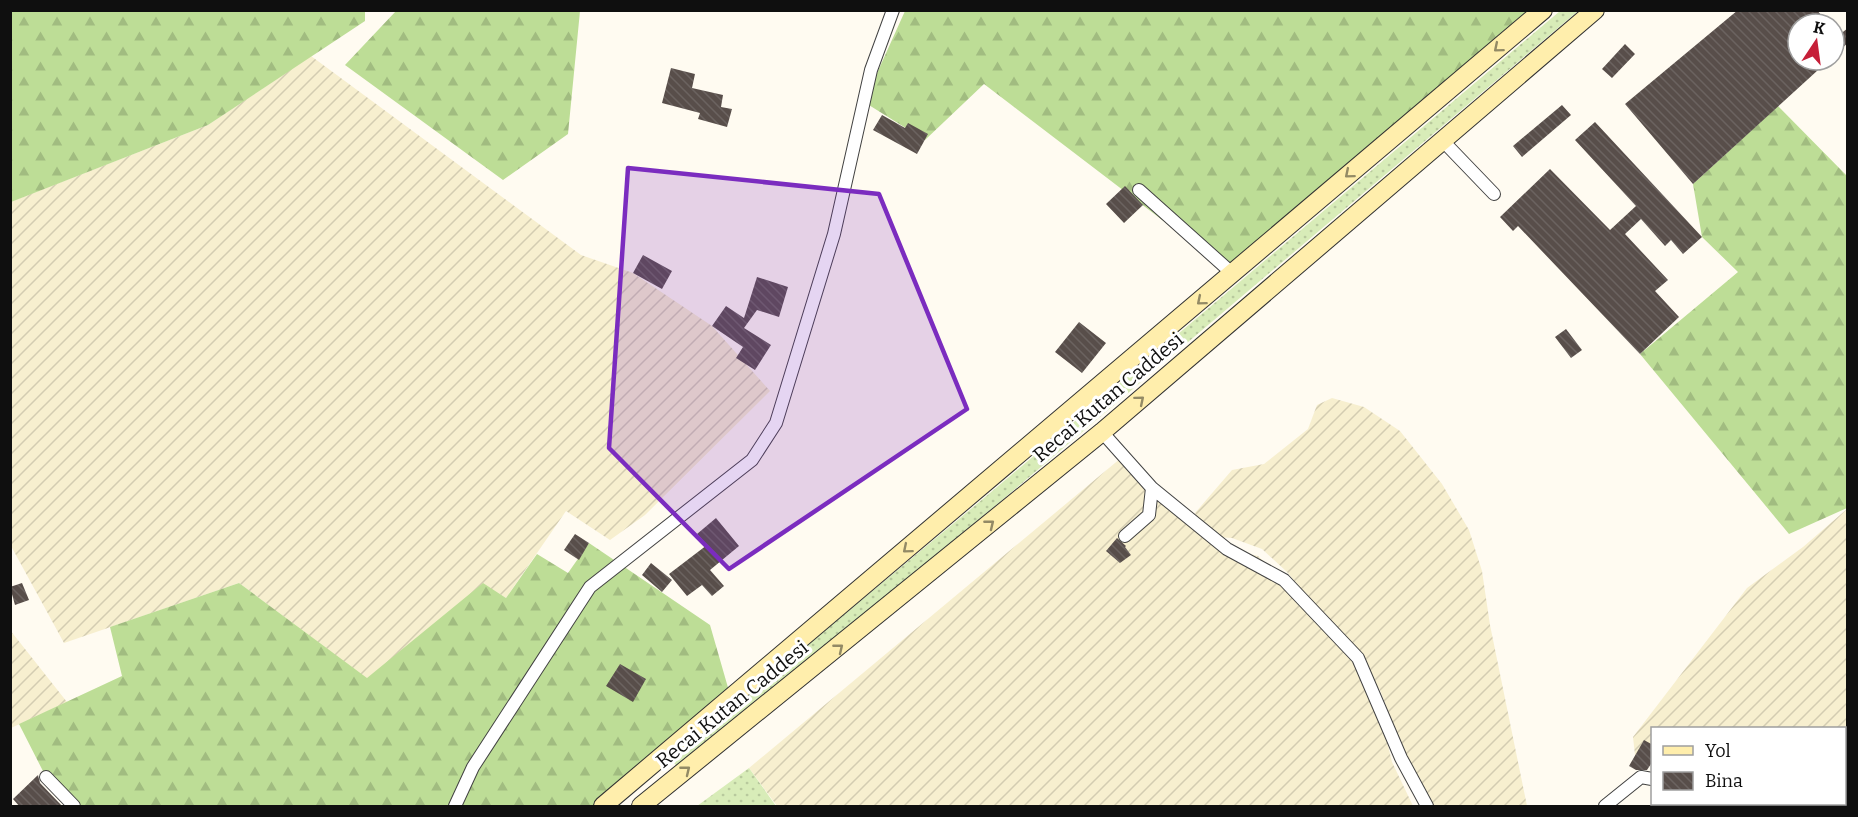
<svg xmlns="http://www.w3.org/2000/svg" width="1858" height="817" viewBox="0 0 1858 817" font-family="Bitter,serif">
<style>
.farmland{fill:url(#farmland-furrows)}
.grass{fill:url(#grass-dots)}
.forest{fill:url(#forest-firs)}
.building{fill:url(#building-back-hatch)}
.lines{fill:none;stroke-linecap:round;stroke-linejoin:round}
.street-casing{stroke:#424242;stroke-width:14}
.secondary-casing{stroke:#313131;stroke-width:20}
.street{stroke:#fff;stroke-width:12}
.secondary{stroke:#ffeeac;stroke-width:18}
.oneway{stroke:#938a65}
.marked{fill:#7b2cbf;fill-opacity:0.2;stroke:#7b2cbf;stroke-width:4.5;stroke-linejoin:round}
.labels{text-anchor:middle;stroke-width:6;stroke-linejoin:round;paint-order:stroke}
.street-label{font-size:20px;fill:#0f0f0f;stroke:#fff}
</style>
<defs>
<pattern id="farmland-furrows" width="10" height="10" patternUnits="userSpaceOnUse" patternTransform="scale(1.5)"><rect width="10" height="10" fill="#f7efcf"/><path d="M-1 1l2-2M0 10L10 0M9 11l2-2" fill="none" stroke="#d3ccb1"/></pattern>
<pattern id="grass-dots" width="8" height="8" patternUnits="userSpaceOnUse" patternTransform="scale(1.5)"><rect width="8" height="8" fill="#d8ecb8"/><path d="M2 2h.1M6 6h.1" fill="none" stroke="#b8c99d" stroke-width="1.8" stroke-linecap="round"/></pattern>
<pattern id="forest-firs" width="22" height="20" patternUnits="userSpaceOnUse" patternTransform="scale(1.5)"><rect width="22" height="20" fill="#bddd96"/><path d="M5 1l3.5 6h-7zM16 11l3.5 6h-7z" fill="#a1bc80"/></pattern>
<pattern id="building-back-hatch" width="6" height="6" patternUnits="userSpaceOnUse" patternTransform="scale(1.5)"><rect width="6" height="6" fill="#584e4a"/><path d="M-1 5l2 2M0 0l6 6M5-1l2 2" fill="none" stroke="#6b6360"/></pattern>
</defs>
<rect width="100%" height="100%" fill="#fffbf1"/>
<!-- farmland -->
<path class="farmland" d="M311,56l270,199 52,18 79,53 58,65 -125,124 -35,25 -44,-29 -60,87 -23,-14 -116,95 -128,-96 -175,60 -53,-97 -1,-344 198,-77z
M1332,398l32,9 36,24 42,53 27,46 13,41 8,54 37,181h-103l-44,-116 -22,-32 -71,-86 -25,-23 -30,-11 -14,-1 -16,-10 -7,-14 37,-43 32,-6 44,-35 9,-24z
M1121,458l106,91 31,7 26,24 70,82 28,59 10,41 21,44h-636l-28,-38z
M1847,509v297h-47l-11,-2h55v-76h-192v28l-16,8 -3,-27 114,-149 56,-41z
M10,630l57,72 -56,26h-1z"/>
<!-- grass -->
<path class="grass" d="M1560,11h18l-577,490 -323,267 -7,-9 319,-266z
M749,768l27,38h-79z"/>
<!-- forest -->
<path class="forest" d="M11,10h354v11l-157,104 -197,77z
M396,11h184l-12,123 -65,46 -158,-115z
M905,11h639l-311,263 -249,-190 -59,56 -61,-38z
M1778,106l69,70v332l-58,26 -149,-180 98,-82 -36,-35 -9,-53z
M589,543l121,82 21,73 -126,108h-531l-28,-29 -27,-53 103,-48 -12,-49 129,-44 128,95 116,-95 23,15 31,-44 31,19z"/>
<!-- building -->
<path class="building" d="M1738,10h79l11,14h-30v36h31l-136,124 -68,-80z
M1848,28v15l-14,12v-16z
M1625,44l10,10 -23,24 -10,-9z
M671,68l24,6 -3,14 31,7 -2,12 11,2 -5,18 -29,-8 2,-6 -38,-10z
M1562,105l9,10 -49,42 -9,-11z
M882,115l23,13 3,-5 20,11 -11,20 -44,-24z
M1595,122l107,115 -19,17 -12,-14 -6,6 -24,-27 -16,15 43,46 -13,11 24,26 -39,37 -122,-128 -5,5 -13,-14 50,-48 60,61 26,-24 -61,-66z
M1125,186l18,19 -19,18 -18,-19z
M643,255l29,16 -10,18 -29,-16z
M757,277l31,10 -9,30 -22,-7 -13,18 27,17 -16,25 -19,-12 7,-11 -31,-21 14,-20 18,12z
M1079,322l27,21 -24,30 -27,-21z
M1566,329l16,21 -11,8 -16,-21z
M716,518l23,28 -29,24 14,16 -12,10 -10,-11 -15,11 -18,-22 38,-29 -10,-11z
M575,534l14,9 -10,17 -15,-10z
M1117,538l9,8 -1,1 6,8 -11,8 -14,-12z
M651,563l21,17 -10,12 -20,-17z
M22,583l7,17 -14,5 -5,-18z
M620,664l26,15 -13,23 -27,-16z
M1644,740l9,5v16l-6,9h-11l-7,-4z
M38,775l2,8 23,24h-43l-7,-8z"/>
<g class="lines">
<!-- street casing -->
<g class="street-casing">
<path id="street" d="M1443,141l51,53
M1139,190l94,84
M1102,432l50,56 -3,27 -24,21
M1152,488l75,61 57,31 74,78 43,100 26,48
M46,777l28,29
M1779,804l15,2
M455,806l18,-39 117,-180 162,-127 24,-37 58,-189 37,-164 22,-60
M1605,806l36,-29 11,2"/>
</g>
<!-- secondary casing -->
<g class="secondary-casing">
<path id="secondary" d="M603,806l940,-796
M641,806l461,-374 493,-422"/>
</g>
<!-- street -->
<use href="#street" class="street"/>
<!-- secondary -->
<use href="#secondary" class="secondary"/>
</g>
<!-- one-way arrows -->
<defs><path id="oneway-chevron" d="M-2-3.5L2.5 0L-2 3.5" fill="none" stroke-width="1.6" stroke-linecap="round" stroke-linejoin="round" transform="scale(1.5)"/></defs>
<g class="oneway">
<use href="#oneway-chevron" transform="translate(1498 48) rotate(140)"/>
<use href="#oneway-chevron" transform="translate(1349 174) rotate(140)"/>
<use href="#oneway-chevron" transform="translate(1201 301) rotate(140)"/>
<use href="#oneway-chevron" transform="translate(1140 400) rotate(-40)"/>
<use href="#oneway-chevron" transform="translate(990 524) rotate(-39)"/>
<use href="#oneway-chevron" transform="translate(907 549) rotate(140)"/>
<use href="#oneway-chevron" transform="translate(839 648) rotate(-39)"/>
<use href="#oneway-chevron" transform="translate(686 770) rotate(-39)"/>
</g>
<!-- marked area -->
<path class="marked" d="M628,168l251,26 88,215 -238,160 -120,-121z"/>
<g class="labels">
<!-- street labels -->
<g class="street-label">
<text transform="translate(1108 397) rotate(-40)" y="7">Recai Kutan Caddesi</text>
<text transform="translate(732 704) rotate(-39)" y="7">Recai Kutan Caddesi</text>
</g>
</g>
<!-- border -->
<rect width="1858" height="817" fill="none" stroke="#0f0f0f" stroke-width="24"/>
<!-- legend -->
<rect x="1651" y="727" width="195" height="78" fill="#ffffff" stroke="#9f9f9f" stroke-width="1.5"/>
<rect x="1663" y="746" width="30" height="9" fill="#ffeeac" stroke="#9f9f9f" stroke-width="1.5"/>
<text x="1705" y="757" font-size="18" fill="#0f0f0f">Yol</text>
<rect x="1663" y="772" width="30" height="18" fill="url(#building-back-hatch)" stroke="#9f9f9f" stroke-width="1.5"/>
<text x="1705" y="787" font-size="18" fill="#0f0f0f">Bina</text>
<!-- north arrow -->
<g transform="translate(1816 42) rotate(13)"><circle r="28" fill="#ffffff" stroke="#9f9f9f" stroke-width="1.5"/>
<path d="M0-4.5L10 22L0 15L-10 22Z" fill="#c61f38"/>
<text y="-9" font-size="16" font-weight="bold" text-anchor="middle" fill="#0f0f0f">K</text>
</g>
</svg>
